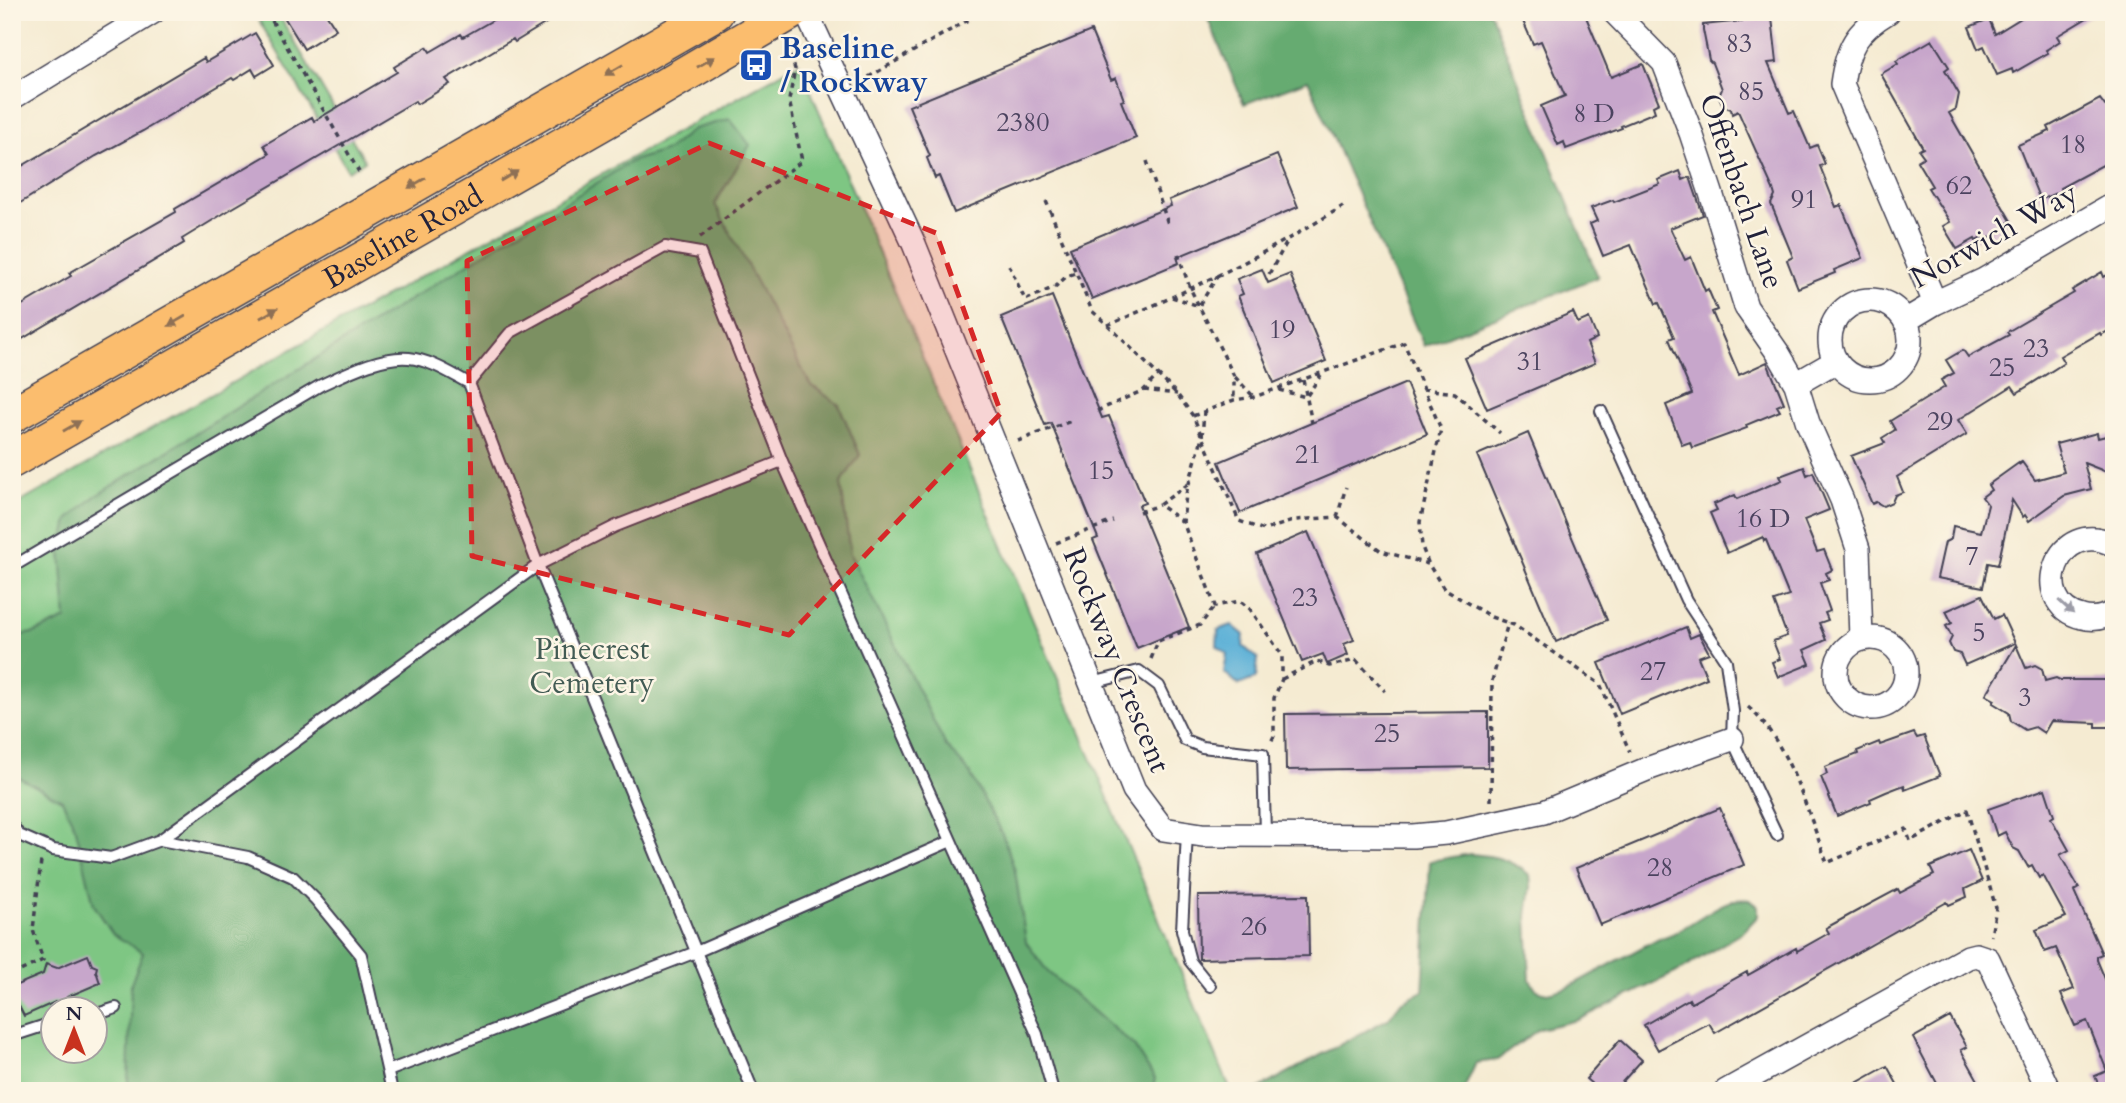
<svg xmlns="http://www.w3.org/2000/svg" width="2126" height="1103" viewBox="0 0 2126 1103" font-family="Cardo,serif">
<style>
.green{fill:#7ec683;stroke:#50745f;stroke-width:2;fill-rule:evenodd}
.forest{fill:#66ab71;stroke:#446656;stroke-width:2}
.water{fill:#5bb0d7;stroke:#3e6989;stroke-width:2}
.building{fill:#c7a6cb}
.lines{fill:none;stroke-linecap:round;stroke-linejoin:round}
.service-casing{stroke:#424052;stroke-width:14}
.minor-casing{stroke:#424052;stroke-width:26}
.primary-casing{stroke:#424052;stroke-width:38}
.path{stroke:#424052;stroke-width:3.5;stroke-dasharray:5 5;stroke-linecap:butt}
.service{stroke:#fff;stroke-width:10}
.minor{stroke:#fff;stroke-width:23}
.primary{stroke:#fbbd6e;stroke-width:35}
.oneway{fill:#8e7054}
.oneway2{fill:#9c9ca7}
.marked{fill:#d62828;fill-opacity:0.2;stroke:#d62828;stroke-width:5;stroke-dasharray:14 9;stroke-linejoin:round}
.labels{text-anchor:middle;stroke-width:5;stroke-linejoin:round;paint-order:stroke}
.number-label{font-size:26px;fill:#4b435f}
.transit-label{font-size:30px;font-weight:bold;fill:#164399;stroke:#fcf5e5;text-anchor:start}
.street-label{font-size:30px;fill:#22223b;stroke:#fcf5e5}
.park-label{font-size:30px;fill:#425b54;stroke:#fcf5e5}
</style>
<rect width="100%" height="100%" fill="#fcf5e5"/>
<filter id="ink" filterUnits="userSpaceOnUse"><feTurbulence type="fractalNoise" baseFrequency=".0143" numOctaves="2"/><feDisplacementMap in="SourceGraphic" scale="14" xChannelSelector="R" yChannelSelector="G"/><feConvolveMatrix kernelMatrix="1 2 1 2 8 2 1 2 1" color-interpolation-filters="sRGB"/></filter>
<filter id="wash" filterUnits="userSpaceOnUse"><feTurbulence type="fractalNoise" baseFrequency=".00686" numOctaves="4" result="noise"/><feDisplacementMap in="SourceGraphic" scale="28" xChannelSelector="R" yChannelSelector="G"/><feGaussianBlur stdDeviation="1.57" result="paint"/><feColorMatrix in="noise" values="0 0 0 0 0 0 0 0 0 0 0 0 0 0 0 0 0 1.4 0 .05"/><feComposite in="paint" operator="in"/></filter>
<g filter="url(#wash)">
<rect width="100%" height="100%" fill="#f5ebd2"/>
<!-- green -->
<path class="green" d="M254,12h23l88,149 -17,10z
M799,63l432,1028h-1219v-584zM52,1009h42v41h-42z"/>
<!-- forest -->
<path class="forest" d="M1205,12h285l108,265 -174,69 -116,-266 -64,24z
M730,119l20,26 -35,59 95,180 29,21 21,50 -19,28 9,71 96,192 24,27 33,63 12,35 11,71 22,30 86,74 21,33 -3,12h-1029l5,-9 3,-98 12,-31 -30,-19 -19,-29 -18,-76 -14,-29 -50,-26v-138l22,-3 32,-14 -5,-67 7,-32 26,-23 538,-336 35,-11 26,-21z
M1470,854c27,2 39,5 60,21l1,11 -4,30 3,64 7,10 10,3 20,-5 92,-50c29,-5 63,-45 90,-38 3,1 6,4 9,6v10l-14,15 -65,40 -101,49 -39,9 -42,31 -21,3 -13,28h-209l134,-72 13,-17 22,-11 7,-130z"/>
<!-- water -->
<path class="water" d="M1232,625l12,10 -1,11 15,13 -2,19 -17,7 -15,-13 3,-18 -10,-8 1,-16z"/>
<g id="blocks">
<!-- building -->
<path class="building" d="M281,12h44l11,17 -32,20z
M507,12h57l-49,30 -2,-3 -67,40 4,5 -33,20 -2,-3 -184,108 -49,30 2,4 -172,102v-34l59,-35 -2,-3 107,-61 -1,-3 94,-55 -5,-9 48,-28 2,4 83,-49 -3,-5 33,-20 3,5 31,-18 2,3z
M1519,12h65l27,65 32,-13 16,39 -6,3 2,6 -34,14 1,2 -56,21 -2,-7 -6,3 -17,-39 24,-10 -24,-55 -8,3z
M2031,12h66l-40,24 3,5 -14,9 2,3 -35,20 -1,-4 -15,6 -13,-29 -6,3 -9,-22 20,-8 6,15z
M1772,18l5,44 -9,1 21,50 5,-2 16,37 7,-3 8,19 -5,2 16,41 5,-2 22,53 -29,12 1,3 -37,15 -11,-28 6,-3 -22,-53 4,-8 -2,-7 -35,-78 -6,3 -1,-5 -8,-3 -4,-10 3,-7 -10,-26 -3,-3 -6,-30v-5z
M1091,31l20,49 5,-2 8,22 -3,1 15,37 -182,75 -15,-37 -4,2 -8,-20 3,-2 -21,-50z
M255,33l19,32 -18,11 -4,-7 -18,11 -2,-2 -89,53 -47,25 -84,52v-36l192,-114 2,4z
M1932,40l17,27 -4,3 14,24 -3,15 -7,4 62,108 -7,4v4l-17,10 -2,-3 -9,5 -1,-2 -18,10 -14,-23 7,-4 -22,-34 4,-2 -15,-25 7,-4 -5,-7 4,-2 -42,-74 17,-10 -2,-3z
M2100,99l5,7 9,-6v59l-54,29 1,3 -21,9 -22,-55 32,-14 -2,-4z
M1277,155l21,52 -121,50 2,6 -87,36 -22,-51 101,-42 -2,-6z
M1680,171l3,9 7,-3 13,38 -33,13 15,32 6,-3 14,34 3,-2 9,21 -5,2 27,63 28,-13 17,41 -7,3 3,5 -34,14 1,3 -55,20 -2,-6 -8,3 -16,-40 26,-11 -23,-55 5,-2 -15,-34 -3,1 -25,-59 -28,11 -13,-32 7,-3 -6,-13 22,-8 1,2 46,-18 -2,-4z
M1262,269l6,14 22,-9 36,87 -52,22 -36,-87 5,-2 -6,-15z
M2114,271v57l-13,7 -1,-2 -40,23 4,7 -47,30 -5,-7 -54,34 9,14 -70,43 6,15 -8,3 -3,7 -9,4 -7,-4 -4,2 -21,-48 34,-13 -3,-5 13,-8 -5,-9 55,-34 -4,-7 13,-7 -8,-13 17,-10 5,7 41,-22 -2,-3 67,-39 -2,-3 30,-18 2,5z
M1052,296l50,122 7,-2 36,87 -6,2 50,122 -52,21 -44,-108 5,-2 -47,-115 -6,2 -44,-108z
M1573,312l5,11 11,-5 8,20 -10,5 8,20 -108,46 -22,-51z
M1406,383l21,51 -187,79 -21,-51z
M1528,433l79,187 -51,22 -79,-187z
M2097,433l1,5 12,-3 4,13v27l-30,-12 7,26 -27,7 -35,25 -4,-6 -2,2 -11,-17 -14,65 -10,-2 -5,24 -46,-9 8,-36 6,-3 2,-13 28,6 7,-27 -6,-8 9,-7 -3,-5 32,-23 -1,3 3,-3 13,18 29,-8 -8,-28z
M1804,467l3,8 6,-3 16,38 -25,10 13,32 7,-2 8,20 -6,3 3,7 -9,3 10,28 -5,2 3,7 -9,3 7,17 -22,10 6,14 -32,13 -6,-15 8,-3 -7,-18 14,-5 -13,-35 15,-5 -23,-56 -2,1 -1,-4 -36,16 -17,-40 7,-3 -3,-6 21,-9 2,4 45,-19 -2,-4z
M1308,532l46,108 -10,4 4,11 -21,9 -4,-10 -21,8 -45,-108z
M1982,595l12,24 8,-4 13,28 -50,22 -5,-11 -7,-2 -4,-9 3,-6 -6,-11 6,-3 -6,-12z
M1686,627l4,11 9,-4 10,19 -11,4 9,21 -87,36 -21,-51z
M2016,645l10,23 9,-3 7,4 3,12 11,-3 4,2h54v47h-18v-4l-45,-2 -7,12 -9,-6 -10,3 -14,-9 -2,-8 -16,-10 2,-3 -9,-5z
M1488,712v55l-202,3 -1,-56z
M1914,733l3,5 7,-2 16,40 -35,14 -1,-5 -18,7 -16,7 1,3 -34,14 -16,-39 6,-3 -2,-7 33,-13 -1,-3 22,-9 1,3z
M2045,789l9,27 -3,2 18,32 -9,5 19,33 -5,3 28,63 -5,2v4l13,31 4,-2v102h-13l-6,-15 12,-5 -20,-50 -12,5 -14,-32 13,-5 -18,-41 -11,4 -9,-22 30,-13 -23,-42 -4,3 -7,-13 -4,2 -9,-16 -6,-3 -8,-16 -8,4 -9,-27z
M1720,808l24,57 -144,60 -24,-57z
M1969,850l13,31 -17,8 2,8 -18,8 -2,-3 -232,131 -6,-10 -51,27 -14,-25 45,-26 2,4 56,-31 1,3 48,-27 1,3 32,-18 -3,-5 31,-17 41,-22 2,4 34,-18 -4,-8z
M1308,895l1,61 -110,3 -1,-63z
M88,955l4,10 5,2 -1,4 4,12 -33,14 -3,8 -9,-3 -31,14 -6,-12 -3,-1 1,-6 -4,-10 31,-13 3,-10 11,4z
M1950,1017l17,30 -6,3 23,41h-43l-28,-53z
M1620,1040l22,20 -28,31h-14l-14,-12z
M1887,1066l14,25h-59z"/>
</g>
</g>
<g filter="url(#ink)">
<use href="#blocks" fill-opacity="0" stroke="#424052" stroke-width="2"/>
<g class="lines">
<!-- service casing -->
<g class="service-casing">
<path id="service" d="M469,383l41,-50 155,-86 35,6 82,208 255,573 16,57
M1601,411l85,189 40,61 7,50 -1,28 45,96
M12,567l309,-182c24,-11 61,-30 88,-27 21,2 41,15 60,25l69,182 215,526
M1092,683l47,-12 20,15 26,54 17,7 61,7 2,80
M12,825l7,10 34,15 58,8 49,-18 378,-275 78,-39 166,-65
M1187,833l-5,97 8,31 20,25
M160,840l88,17 45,20 23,23 45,55 31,136
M94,1015l22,-7
M12,1036l40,-13
M388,1071l308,-119 255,-111"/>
</g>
<!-- minor casing -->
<g class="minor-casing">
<path id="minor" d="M806,12l108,232 220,546 29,39 39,6 211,1 33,-3 98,-21 103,-43 85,-30
M1614,12l50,51 27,70 20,60 35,114 32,46 18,31 12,39 34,77 16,49 3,90
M1888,12c-32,19 -41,36 -46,72l93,219
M12,98l141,-86
M1830 340a40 40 0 1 1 80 0a40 40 0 1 1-80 0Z
M1905,321l30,-18 49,-23 130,-76
M1796,384l40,-23
M2114,545c-57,-30 -87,59 -32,72 11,3 22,1 32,-5
M1836 673a35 35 0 1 1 70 0a35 35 0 1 1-70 0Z
M1726,1091l242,-134 8,-2 12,4 61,132"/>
</g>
<!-- primary casing -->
<g class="primary-casing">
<g id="primary">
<path d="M12,415l704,-403"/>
<path id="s1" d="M12,460l593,-339 186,-109"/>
</g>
</g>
<!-- path -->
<path class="path" d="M267,12l92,160
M860,82l113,-65 3,-5
M1147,161l22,66
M1046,201l46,110 16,14c81,-34 161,-72 235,-119
M700,237l102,-76 -13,-61 6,-31 -8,-22
M1178,254l12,34 44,88v24
M1009,265l16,35 30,-13 12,-11 9,-3
M1269,274l18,-32
M1172,297l27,9 19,-31
M1108,325l69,69 16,22 46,105 25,9 32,-10 41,-3 44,34 47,13
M1235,377l19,20
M1303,380l9,43
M1423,389l32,4 45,40
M1144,390l33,4
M1279,390l27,7 15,-22
M1097,411l47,-21 14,-15
M1204,411l-2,27 -16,56 -3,28 32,84 25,-5 10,8 32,46v24l-8,19v38l-3,6
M1193,416l41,-16 20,-3 150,-54 37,86 -21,93 2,25 7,18 15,24 47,28 23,8 86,59 30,68
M1018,441l53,-20
M1139,512l20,-7
M1337,517l9,-30
M1183,522l-24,-17 31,-22
M1056,543l57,-22
M1151,659l7,-18 42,-16 15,-19
M1282,679l35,-18 12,5 27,-6 29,31
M1748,707c41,35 60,106 79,156l79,-34 4,12 57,-31 29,98 -5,28
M1491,801l1,-120 16,-58
M12,975l31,-15 -10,-30 8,-69"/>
<!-- service -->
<use href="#service" class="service"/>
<!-- minor -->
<use href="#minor" class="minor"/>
<!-- primary -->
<use href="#primary" class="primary"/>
</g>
<!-- one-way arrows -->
<defs><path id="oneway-solid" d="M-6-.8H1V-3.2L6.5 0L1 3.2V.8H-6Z" transform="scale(1.75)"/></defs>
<g class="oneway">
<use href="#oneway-solid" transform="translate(706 62) rotate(-30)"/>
<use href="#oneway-solid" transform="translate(614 70) rotate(150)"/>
<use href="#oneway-solid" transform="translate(509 176) rotate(-30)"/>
<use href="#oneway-solid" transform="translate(417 183) rotate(150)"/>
<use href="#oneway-solid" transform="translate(269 313) rotate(-30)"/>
<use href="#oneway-solid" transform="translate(177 321) rotate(150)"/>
<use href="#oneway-solid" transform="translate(72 426) rotate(-30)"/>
</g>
<use class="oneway2" href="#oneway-solid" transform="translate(2066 607) rotate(42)"/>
</g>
<!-- marked area -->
<path class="marked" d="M709,143l227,90 65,180 -212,222 -317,-79 -5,-295z"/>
<!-- icons -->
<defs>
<g id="bus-square" transform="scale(1.75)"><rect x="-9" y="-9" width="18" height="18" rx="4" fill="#1a4fb4" stroke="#fcf5e5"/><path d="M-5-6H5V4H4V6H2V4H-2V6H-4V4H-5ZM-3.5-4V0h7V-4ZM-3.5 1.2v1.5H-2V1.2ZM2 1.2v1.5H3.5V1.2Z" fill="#fff"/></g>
</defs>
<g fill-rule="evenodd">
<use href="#bus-square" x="756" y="65"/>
</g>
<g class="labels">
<!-- number labels -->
<g class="number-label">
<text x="1739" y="52">83</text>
<text x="1751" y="100">85</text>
<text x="1594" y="122">8 D</text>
<text x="1023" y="131">2380</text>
<text x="2073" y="153">18</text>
<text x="1959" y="194">62</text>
<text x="1804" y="208">91</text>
<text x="1282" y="338">19</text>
<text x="2036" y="357">23</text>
<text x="1530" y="370">31</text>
<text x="2002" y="376">25</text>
<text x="1940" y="430">29</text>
<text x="1308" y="463">21</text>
<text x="1101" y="479">15</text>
<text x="1763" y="527">16 D</text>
<text x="1972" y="565">7</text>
<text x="1305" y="606">23</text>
<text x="1979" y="641">5</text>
<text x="1653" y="680">27</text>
<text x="2025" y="706">3</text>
<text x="1387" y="742">25</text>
<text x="1660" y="876">28</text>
<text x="1254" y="935">26</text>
</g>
<!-- transit labels -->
<g class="transit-label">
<text x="780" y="58">Baseline<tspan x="780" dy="34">/ Rockway</tspan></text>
</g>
<!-- street labels -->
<g class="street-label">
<text transform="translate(1742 191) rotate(71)" y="10">Offenbach Lane</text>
<text transform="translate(1994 235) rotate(-29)" y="10">Norwich Way</text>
<text dy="10" stroke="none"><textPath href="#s1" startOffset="450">Baseline Road</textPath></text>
<text transform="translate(1117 660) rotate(68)" y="10">Rockway Crescent</text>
</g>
<!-- park labels -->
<g class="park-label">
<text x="592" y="659">Pinecrest<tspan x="592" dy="34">Cemetery</tspan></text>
</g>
</g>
<!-- margin -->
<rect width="2126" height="1103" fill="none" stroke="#fcf5e5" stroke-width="42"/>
<!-- north arrow -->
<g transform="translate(74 1030)"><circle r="33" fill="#fcf5e5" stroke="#a5a1a1" stroke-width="2"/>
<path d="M0-5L12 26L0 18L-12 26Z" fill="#c8321e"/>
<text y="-10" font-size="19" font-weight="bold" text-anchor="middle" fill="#22223b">N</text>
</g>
</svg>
